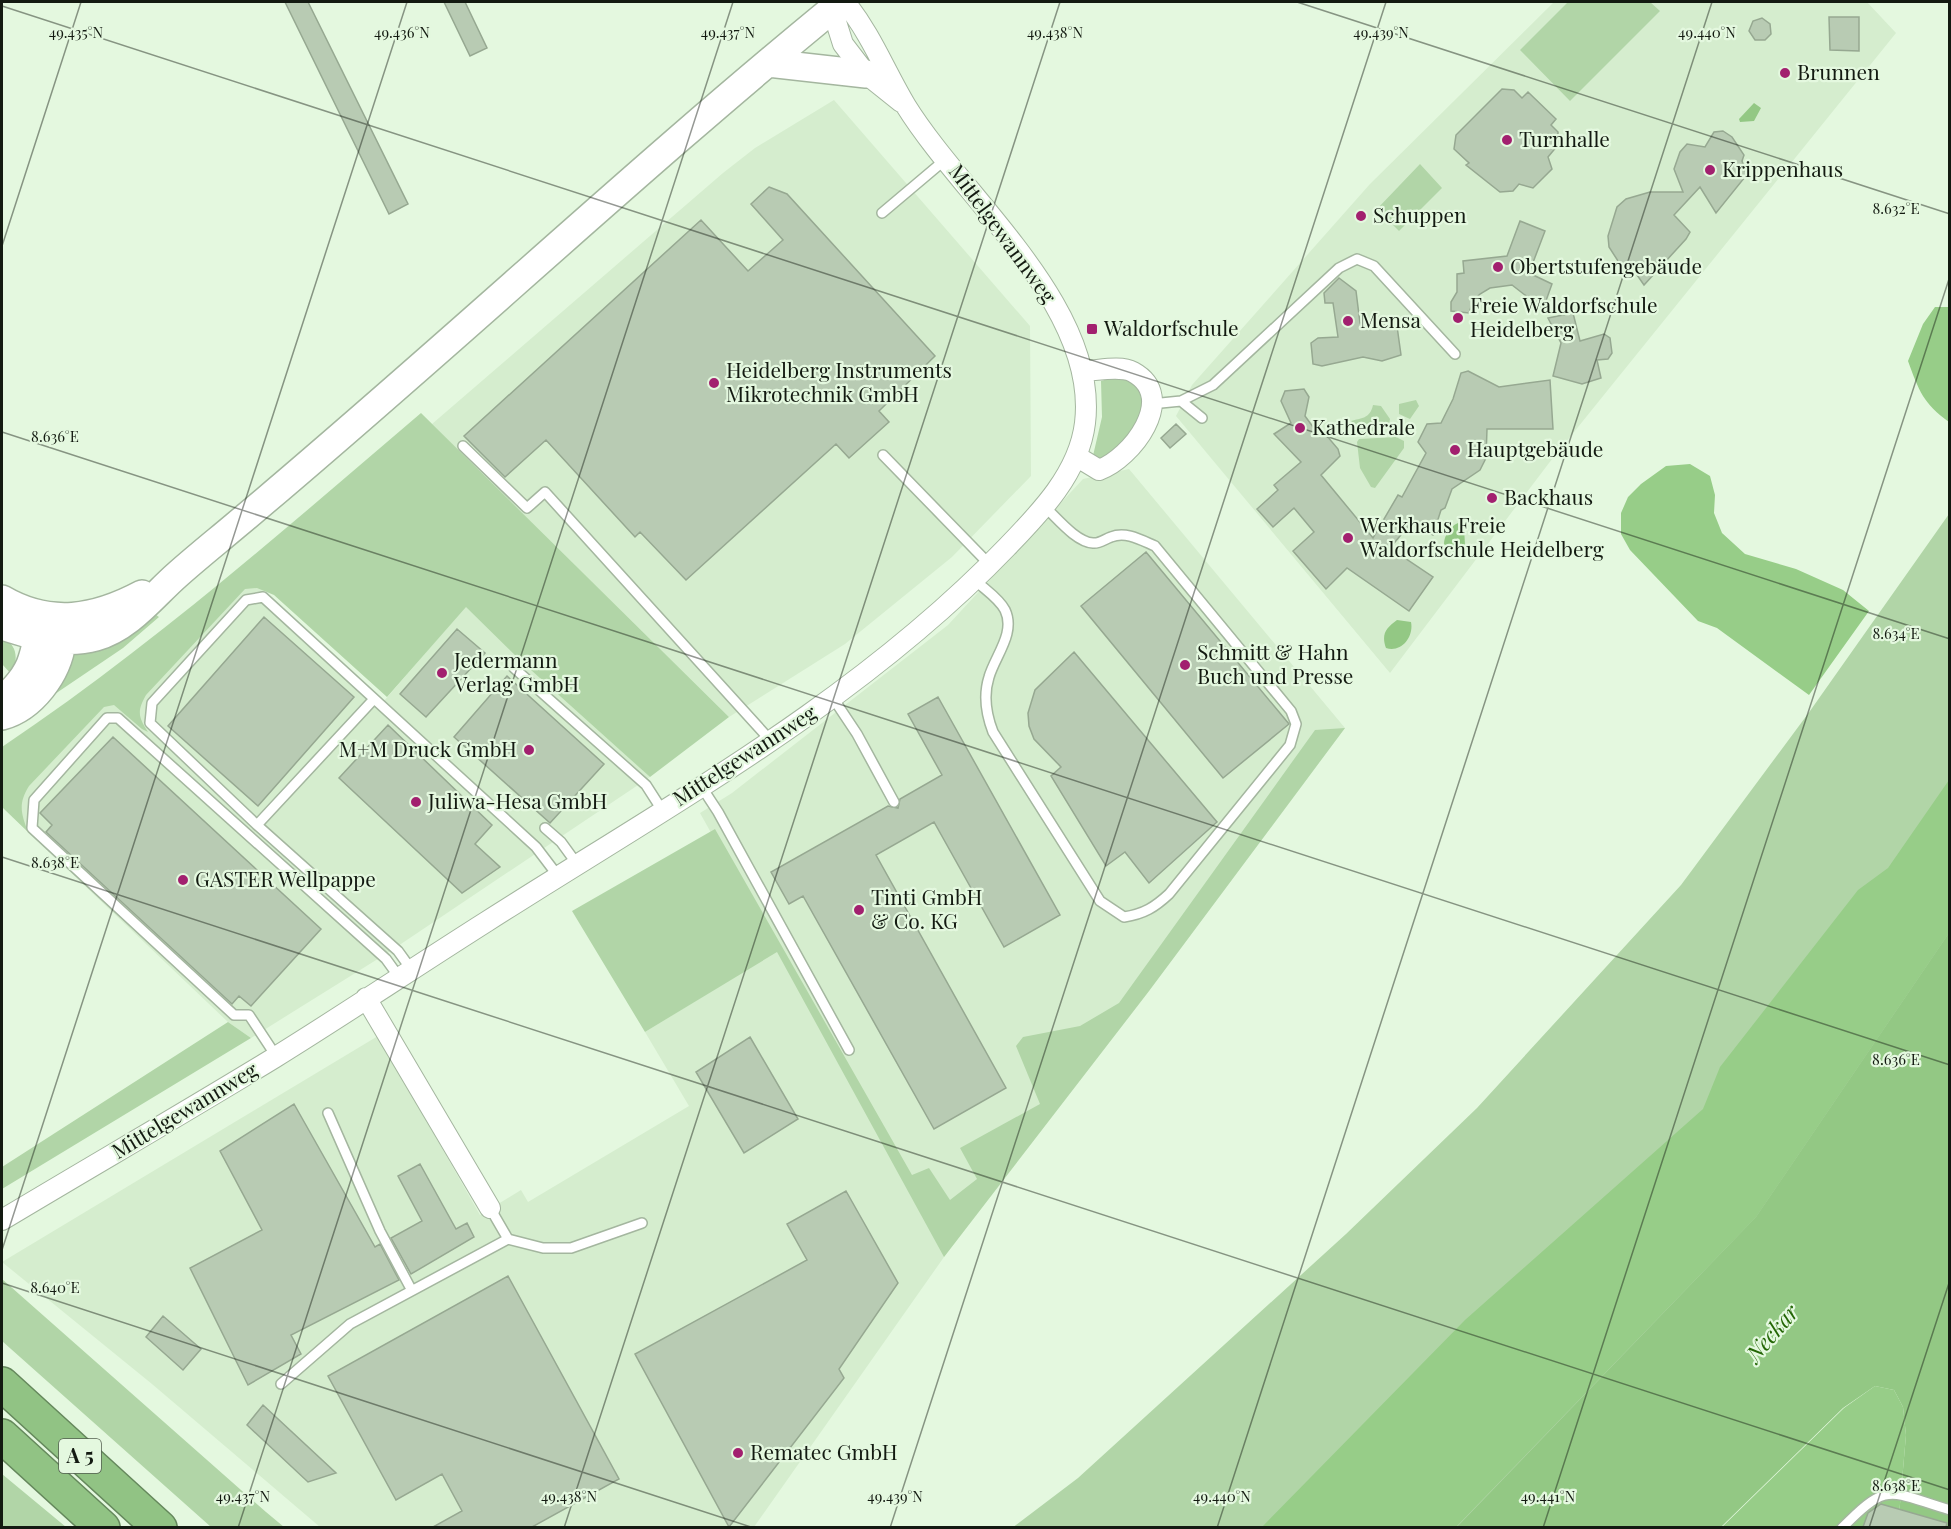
<svg xmlns="http://www.w3.org/2000/svg" width="1951" height="1529" viewBox="0 0 1951 1529" font-family="'Playfair Display',serif">
<style>
.built{fill:#d5edce}
.green{fill:#b1d5a7}
.forest{fill:#97cd88}
.water{fill:#93c884}
.building{fill:#b8cbb3;stroke:#96a891;stroke-width:1.5}
.lines{fill:none;stroke-linecap:round;stroke-linejoin:round}
.lane-casing{stroke:#a4b69f;stroke-width:12}
.street-casing{stroke:#a4b69f;stroke-width:22}
.secondary-casing{stroke:#a4b69f;stroke-width:30}
.highway-casing{stroke:#65885c;stroke-width:36}
.lane{stroke:#fff;stroke-width:9}
.street{stroke:#fff;stroke-width:20}
.secondary{stroke:#fff;stroke-width:27}
.highway{stroke:#91c384;stroke-width:33}
.ticks{fill:none;stroke:#131a11;stroke-width:1.5;stroke-opacity:0.45}
.poi-dot{fill:#a2206f;stroke:#e4f8df;stroke-width:2}
.labels{text-anchor:middle;stroke-width:4.5;stroke-linejoin:round;paint-order:stroke}
.shield{fill:#e4f8df;stroke:#525d4f;stroke-width:1.5}
.shield-label{font-size:20px;font-weight:bold;fill:#131a11}
.poi-label{font-size:21px;fill:#131a11;stroke:#e4f8df;text-anchor:start}
.street-label{font-size:21px;fill:#131a11;stroke:#e4f8df}
.water-label{font-size:22px;font-style:italic;fill:#236605;stroke:#e4f8df}
.ticks-label{font-size:15px;text-anchor:middle;fill:#131a11;stroke:#e4f8df;stroke-width:4.5;stroke-linejoin:round;paint-order:stroke}
</style>
<rect width="100%" height="100%" fill="#e4f8df"/>
<!-- built -->
<path class="built" d="M1554,2h313l29,31 -347,430 -159,210 -214,-257 16,-31 178,-201z
M834,100l196,226 1,150 -79,81 -107,87 -116,73 -297,-293 291,-251 32,-25z
M1129,469l216,259 -196,263 -205,266 -190,270h-434l-168,-143 -150,-122 376,-226 102,179 41,-25 7,12 161,-96 -44,-74 132,-81 -77,-138 32,-20 216,-168 135,-146z
M246,574l138,127 82,-95 184,171 -261,175 -138,86 -23,-16 -226,-215v-34z"/>
<!-- green -->
<path class="green" d="M1568,2h82l10,9 -90,90 -50,-51z
M1420,164l22,24 -43,43 -22,-22z
M1115,377c26,4 38,20 26,46 -6,12 -30,30 -40,40l-9,-3 10,-43 -1,-36z
M1416,400l3,6 -9,13 -11,-5v-10z
M1373,405l8,1 9,13 -1,6 -19,7 -15,-3 -4,-8c10,-3 19,-2 22,-16z
M421,413l308,304 -79,60 -129,-116 -55,-54 -79,90 -113,-102 -17,-7 -12,1 -99,106c-9,16 -8,22 2,37l-6,-3 -28,-24 -10,2 -75,79c-11,18 -8,27 -1,46l-26,-25v-60c149,-100 283,-218 419,-334z
M1396,437l8,4v7l-29,40 -4,-1 -11,-19 -3,-26 2,-3z
M1949,514v616l-346,397 -591,1 66,-50 268,-244 131,-126 204,-223 129,-174z
M152,612l7,5 -36,31 -71,48 20,-45z
M2,636c16,11 16,21 10,39l-10,-11z
M1345,728l-196,263 -205,266 -167,-305 -132,80 -73,-121 143,-82 197,346 17,-7 21,32 27,-21 -17,-31 80,-44 -24,-58 7,-9 57,-11 39,-23 196,-273z
M228,1022l23,16 -249,151v-22z
M2,1279l264,233 18,15h-73l-209,-186z
M2,1474l64,53h-64z"/>
<!-- forest -->
<path class="forest" d="M1935,307h14v115c-26,-19 -30,-31 -41,-61l15,-37z
M1690,464l20,12 5,19 -1,18 8,20 23,21 51,15 47,21 26,21 -60,84 -92,-67 -19,-7 -68,-71 -9,-16v-21l7,-16 13,-13 25,-18z
M1949,780v153l-193,284 -300,310 -195,1 204,-208 238,-211 17,-42 138,-177 30,-22z
M1875,1386l19,4 9,17 3,28 -8,92 -177,1 123,-120z"/>
<!-- water -->
<path class="water" d="M1754,103l7,5 -7,13 -14,1 -1,-3z
M1458,523l6,4 1,18 -5,5 -7,2 -9,-8c0,-8 6,-18 14,-21z
M1397,620l14,2c3,14 -9,31 -25,26 -5,-14 0,-20 11,-28z
M1949,933v594h-51l8,-92 -3,-28 -9,-17 -19,-4 -32,22 -122,119 -265,1 300,-311z"/>
<!-- building -->
<path class="building" d="M285,2h23l100,202 -19,10z
M444,2h21l22,46 -17,8z
M1829,17h30v34l-29,-1z
M1762,18l8,6 1,10 -6,6h-10l-6,-9 4,-10z
M1502,89l12,1 8,8 6,-6 28,27 -5,6 7,7v13l-10,12 4,12 -19,19 -14,-4 -6,7 -13,1 -34,-27 3,-2 -15,-14 2,-14z
M1723,131l9,6 12,18 -2,6 4,12 -1,4 -29,36 -16,-26 -26,28 16,17 -4,7 -42,46 -16,-23 -4,3 -6,-4 -9,-14 -1,-11 9,-29 9,-8 24,-7h33l-9,-23 6,-17 7,-8 18,3 9,-15z
M769,187l18,7 148,162 -56,55 10,11 -40,36 -13,-14 -150,136 -46,-48 -5,5 -89,-97 -41,37 -41,-41 237,-216 47,51 35,-31 -32,-36z
M1520,221l25,10 -16,42 23,11 -9,25 -31,-24 -22,3 -10,6 -7,7 -4,12 -18,-2v-9l6,-10v-18l7,-1 -1,-12 44,-5z
M1339,278l17,13 4,32 36,-4 5,36 -19,6 -19,-4 -41,9 -9,-2 -2,-21 7,-5 20,-1 -5,-34h-8l-1,-10z
M1573,313l7,28 24,-7 6,4 2,15 -4,6 -11,1 4,18 -19,6 -29,-8 8,-33 -13,-25z
M1468,371l31,16 51,-7 3,49h-66l-1,29 -6,12 -28,19 -7,19 -4,2 -8,25 -23,-11 -20,24 43,29 -24,34 -62,-43 -21,21 -33,-38 21,-19 -20,-24 -21,19 -16,-18 21,-19 -4,-5 27,-23 -27,-28 17,-11 -10,-22 4,-10 19,-2 5,8 -4,19 8,11 8,2 17,20 2,7 -19,19 52,63 25,-43 4,2 24,-44 -8,-11 9,-18 14,-1 12,-24 8,-26z
M1176,424l10,10 -16,14 -9,-10z
M1146,552l143,172 -66,54 -142,-172z
M264,617l90,80 -96,109 -90,-80z
M457,629l28,24 -59,64 -26,-23z
M1074,652l143,170 -68,61 -24,-31 -19,14 -55,-90 10,-9 -27,-28 -5,-13 -1,-13 7,-23z
M507,676l97,88 -54,59 -96,-86z
M938,697l122,218 -56,32 -70,-125 -58,33 130,233 -72,41 -131,-233 -14,8 -18,-32 117,-66 10,2 2,-9 42,-24 -34,-61z
M388,725l104,100 -17,19 25,23 -38,26 -123,-115z
M113,737l208,192 -70,77 -12,-10 -7,8 -186,-172 6,-7 -12,-12z
M750,1037l48,82 -54,34 -48,-81z
M294,1104l81,143 5,-3 19,36 -108,55 10,19 -53,31 -58,-117 72,-38 -42,-79z
M420,1164l36,65 11,-6 7,14 -63,37 -20,-36 31,-17 -24,-45z
M846,1191l52,92 -59,86 5,9 -115,149 -94,-173 172,-94 -20,-36z
M508,1276l111,203 -87,48h-99l29,-16 -20,-37 -46,26 -68,-124z
M163,1316l38,33 -18,21 -37,-33z
M263,1405l73,68 -28,9 -61,-57z
M1881,1504l66,19 -1,4h-83l5,-14z"/>
<g class="lines">
<!-- lane casing -->
<g class="lane-casing">
<path id="lane" d="M882,213l64,-54
M1181,401l21,17
M1151,404l30,-3 32,-16 126,-117 18,-9 17,7 81,88
M463,446l64,62 18,-16 226,249
M883,455l107,110
M975,580c9,9 24,18 30,30 11,23 -10,46 -16,67 -6,19 -3,37 4,55l107,169 24,16c20,-3 31,-10 45,-23l121,-149 6,-21 -5,-13 -136,-165c-14,-6 -29,-15 -44,-9 -6,2 -12,7 -18,6 -17,-1 -36,-25 -48,-36
M514,668l132,117 16,25
M833,698l24,36 37,68
M701,786l17,26 131,238
M257,825l117,-126
M545,828l16,14 16,22
M411,969l-13,-18 -141,-126 -107,-102 2,-20 94,-103 17,-3 273,250 22,29
M276,1056l-27,-41h-15l-202,-187 2,-28 73,-82h11l268,241 13,18
M328,1113l52,118 31,58
M508,1239l35,9h28l71,-25
M281,1384l69,-60 158,-85 -18,-31
M1842,1528c47,-48 47,-36 108,-18"/>
</g>
<!-- street casing -->
<g class="street-casing">
<path id="street" d="M832,9l11,35 23,30 35,28
M1076,456l23,14c32,-11 80,-73 34,-98 -13,-7 -36,-1 -51,-1
M366,998l124,210
M2,1220c90,-54 182,-107 272,-162 71,-44 141,-91 212,-136 180,-115 372,-220 521,-375 33,-34 72,-74 78,-124 14,-116 -122,-225 -179,-317 -22,-37 -34,-70 -61,-104"/>
</g>
<!-- secondary casing -->
<g class="secondary-casing">
<path id="secondary" d="M768,63l98,11
M2,599c48,28 93,20 140,-5
M2,626c31,10 61,20 94,11 33,-9 57,-41 81,-62 19,-17 39,-33 58,-49 205,-171 399,-355 606,-524
M2,701c12,-12 25,-25 30,-42 6,-17 1,-19 15,-33
M2,716c30,-8 56,-42 60,-74 0,-5 -3,-13 -4,-18"/>
</g>
<!-- highway casing -->
<g class="highway-casing">
<path id="highway" d="M2,1384l158,144
M2,1436l101,92"/>
</g>
<!-- lane -->
<use href="#lane" class="lane"/>
<!-- street -->
<use href="#street" class="street"/>
<!-- secondary -->
<use href="#secondary" class="secondary"/>
<!-- highway -->
<use href="#highway" class="highway"/>
</g>
<!-- ticks -->
<path class="ticks" d="M1297,2l653,212M2,6l1948,633M2,246l79,-244M2,432l1948,633M2,857l1948,633M2,1250l405,-1248M2,1283l752,245M238,1528l495,-1526M564,1528l496,-1526M890,1528l496,-1526M1217,1528l495,-1526M1543,1528l407,-1252M1869,1528l81,-248"/>
<!-- markers -->
<g class="poi-dot">
<circle cx="1785" cy="73" r="6"/>
<circle cx="1507" cy="140" r="6"/>
<circle cx="1710" cy="170" r="6"/>
<circle cx="1361" cy="216" r="6"/>
<circle cx="1498" cy="267" r="6"/>
<circle cx="1458" cy="318" r="6"/>
<circle cx="1348" cy="321" r="6"/>
<rect x="1086" y="323" width="12" height="12" rx="3"/>
<circle cx="714" cy="383" r="6"/>
<circle cx="1300" cy="428" r="6"/>
<circle cx="1455" cy="450" r="6"/>
<circle cx="1492" cy="498" r="6"/>
<circle cx="1348" cy="538" r="6"/>
<circle cx="1185" cy="665" r="6"/>
<circle cx="442" cy="673" r="6"/>
<circle cx="529" cy="750" r="6"/>
<circle cx="416" cy="802" r="6"/>
<circle cx="183" cy="880" r="6"/>
<circle cx="859" cy="910" r="6"/>
<circle cx="738" cy="1453" r="6"/>
</g>
<g class="labels">
<!-- shield labels -->
<rect class="shield" x="59" y="1439" width="42" height="34" rx="4.5"/>
<g class="shield-label">
<text x="80" y="1463">A 5</text>
</g>
<!-- poi labels -->
<g class="poi-label">
<text x="1797" y="80">Brunnen</text>
<text x="1519" y="147">Turnhalle</text>
<text x="1722" y="177">Krippenhaus</text>
<text x="1373" y="223">Schuppen</text>
<text x="1510" y="274">Obertstufengebäude</text>
<text x="1470" y="313">Freie Waldorfschule<tspan x="1470" dy="24">Heidelberg</tspan></text>
<text x="1360" y="328">Mensa</text>
<text x="1104" y="336">Waldorfschule</text>
<text x="726" y="378">Heidelberg Instruments<tspan x="726" dy="24">Mikrotechnik GmbH</tspan></text>
<text x="1312" y="435">Kathedrale</text>
<text x="1467" y="457">Hauptgebäude</text>
<text x="1504" y="505">Backhaus</text>
<text x="1360" y="533">Werkhaus Freie<tspan x="1360" dy="24">Waldorfschule Heidelberg</tspan></text>
<text x="1197" y="660">Schmitt &amp; Hahn<tspan x="1197" dy="24">Buch und Presse</tspan></text>
<text x="454" y="668">Jedermann<tspan x="454" dy="24">Verlag GmbH</tspan></text>
<text x="517" y="757" text-anchor="end">M+M Druck GmbH</text>
<text x="428" y="809">Juliwa-Hesa GmbH</text>
<text x="195" y="887">GASTER Wellpappe</text>
<text x="871" y="905">Tinti GmbH<tspan x="871" dy="24">&amp; Co. KG</tspan></text>
<text x="750" y="1460">Rematec GmbH</text>
</g>
<!-- street labels -->
<g class="street-label">
<text transform="translate(1002 234) rotate(54)" y="7">Mittelgewannweg</text>
<text transform="translate(745 756) rotate(-33)" y="7">Mittelgewannweg</text>
<text transform="translate(185 1111) rotate(-31)" y="7">Mittelgewannweg</text>
</g>
<!-- water labels -->
<g class="water-label">
<text transform="translate(1772 1333) rotate(-49)" y="8">Neckar</text>
</g>
</g>
<g class="ticks-label">
<text x="76" y="38">49.435°N</text>
<text x="402" y="38">49.436°N</text>
<text x="728" y="38">49.437°N</text>
<text x="1055" y="38">49.438°N</text>
<text x="1381" y="38">49.439°N</text>
<text x="1707" y="38">49.440°N</text>
<text x="1896" y="214">8.632°E</text>
<text x="55" y="442">8.636°E</text>
<text x="1896" y="639">8.634°E</text>
<text x="55" y="868">8.638°E</text>
<text x="1896" y="1065">8.636°E</text>
<text x="55" y="1293">8.640°E</text>
<text x="1896" y="1491">8.638°E</text>
<text x="243" y="1502">49.437°N</text>
<text x="569" y="1502">49.438°N</text>
<text x="895" y="1502">49.439°N</text>
<text x="1222" y="1502">49.440°N</text>
<text x="1548" y="1502">49.441°N</text>
</g>
<!-- border -->
<rect width="1951" height="1529" fill="none" stroke="#131a11" stroke-width="6"/>
</svg>
